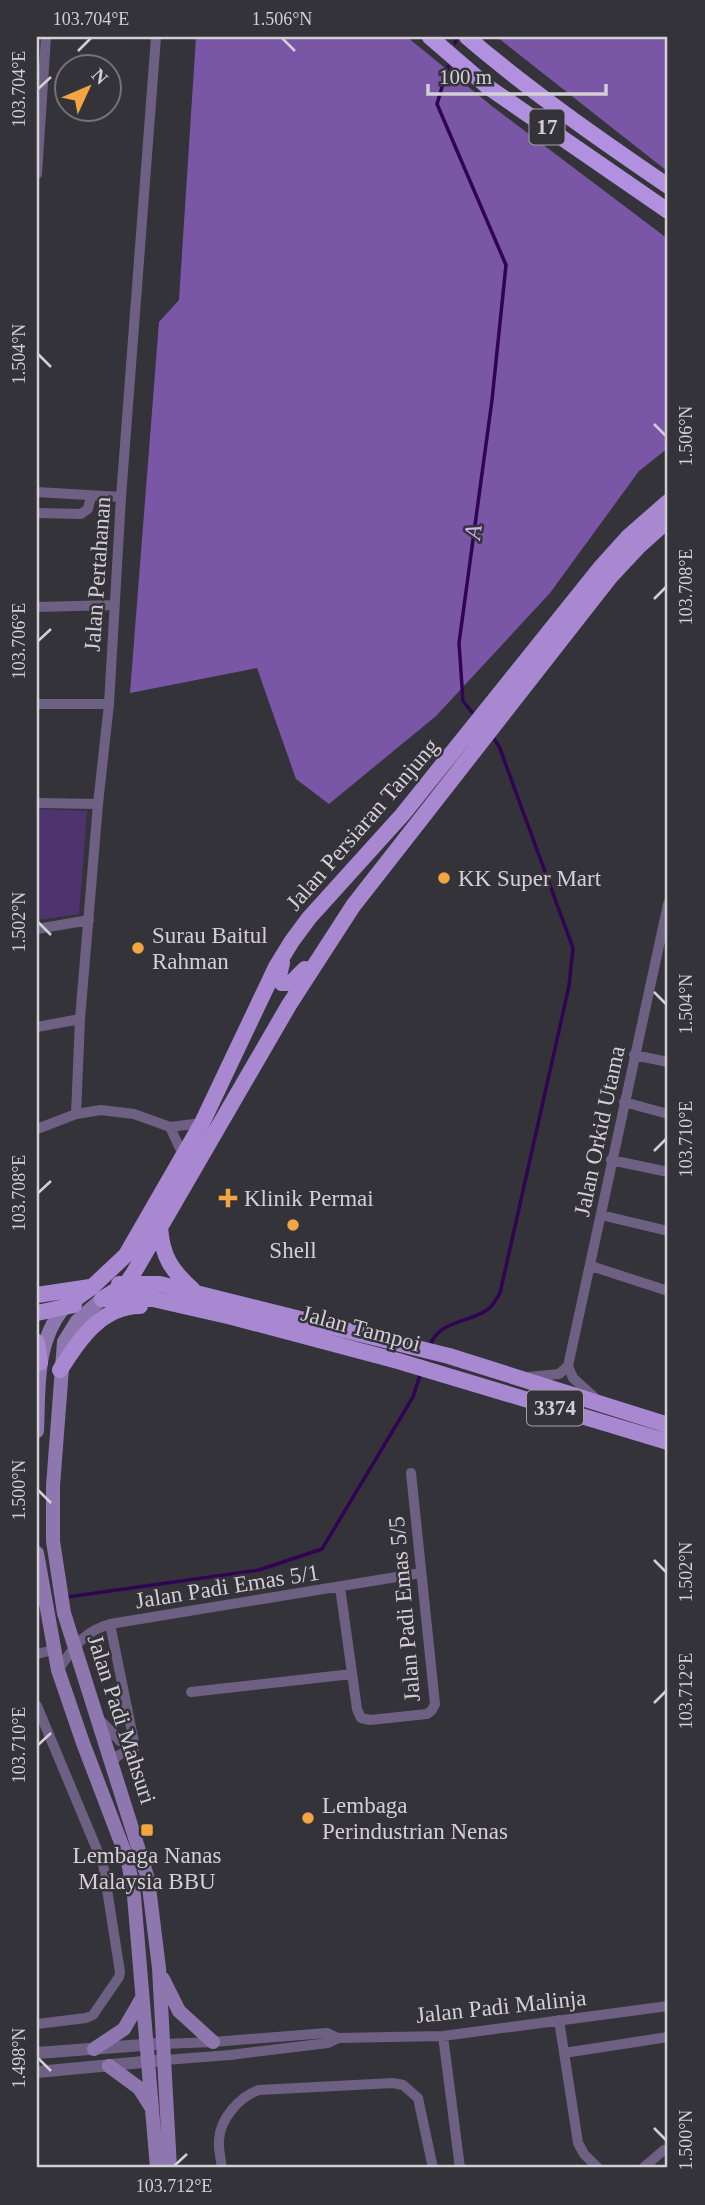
<svg xmlns="http://www.w3.org/2000/svg" width="705" height="2205" viewBox="0 0 705 2205" font-family="'Times New Roman',serif">
<style>
.green{fill:#4e346e}
.forest{fill:#7a56a7}
.lines{fill:none;stroke-linecap:round;stroke-linejoin:round}
.stream{stroke:#300353;stroke-width:3.5}
.minor{stroke:#6e6083;stroke-width:10}
.tertiary{stroke:#6e6083;stroke-width:12}
.secondary{stroke:#8e77af;stroke-width:14}
.primary{stroke:#a788d1;stroke-width:16}
.trunk{stroke:#b290e0;stroke-width:16}
.ticks{fill:none;stroke:#d2d0d5;stroke-width:2.5}
.poi-dot{fill:#f2a541;stroke:#35333a;stroke-width:2.5}
.labels{text-anchor:middle;stroke-width:5;stroke-linejoin:round;paint-order:stroke}
.shield{fill:#35333a;stroke:#a3a1a6;stroke-width:2}
.shield-label{font-size:21px;font-weight:bold;fill:#d2d0d5}
.street-label{font-size:23px;fill:#d2d0d5;stroke:#35333a}
.poi-label{font-size:23px;fill:#d2d0d5;stroke:#35333a;text-anchor:start}
.water-label{font-size:24px;font-style:italic;fill:#ceb3f5;stroke:#35333a}
.neatline{fill:none;stroke:#d2d0d5;stroke-width:2.5}
.ticks-label{font-size:18px;text-anchor:middle;fill:#d2d0d5}
</style>
<rect width="100%" height="100%" fill="#35333a"/>
<!-- green -->
<path class="green" d="M37,809l50,2 -8,103 -42,6z"/>
<!-- forest -->
<path class="forest" d="M196,37h211l86,70 175,132v209l-29,23 -89,122 -114,123 -107,88 -33,-25 -39,-111 -127,25 29,-371 20,-22z
M497,37h171v135l-1,-1z"/>
<g class="lines">
<!-- stream -->
<path class="stream" d="M455,43l2,-6
M448,67l-11,37 69,161 -14,135 -33,243 4,58 13,16
M429,1348c9,-28 37,-24 58,-38 5,-3 10,-12 13,-17l69,-307 4,-38 -74,-202 -7,-10
M67,1597l192,-27 63,-21 91,-152 8,-25"/>
<!-- minor -->
<path class="minor" d="M37,174l9,-137
M37,492l84,5
M37,513l44,1 7,-5 3,-13
M37,607l77,-2
M37,704h72
M37,803l61,1
M37,929l52,-9
M37,1027l43,-8
M634,1055l34,7
M624,1102l44,12
M76,1114l4,-95 18,-215 11,-100 12,-207 35,-460
M170,1127l13,28
M37,1129l39,-15 25,-4 33,4 36,13 32,-4
M611,1160l57,12
M601,1215l67,16
M591,1266l77,25
M568,1366l5,12 21,19
M528,1377l31,-3 9,-8 100,-462
M340,1587l17,122 4,9 9,2 57,-6 5,-4 3,-6 -24,-231
M110,1624l25,123 -16,8 -8,7
M37,1654l16,-4
M58,1670c16,-22 24,-38 52,-46l311,-51
M191,1692l161,-18
M37,1706l66,158 17,108 -1,5 -26,38 -7,3 -49,6
M103,1723l17,18 13,-1
M559,2020l19,123 6,11 14,14
M443,2036l17,132
M163,2044l50,-2 114,-9 11,5
M564,2053l104,-16
M165,2060l65,-5 98,-12 10,-5 105,-2 225,-30
M222,2168c-1,-9 -4,-19 -3,-28 1,-21 20,-43 40,-50l134,-7 10,2 15,13 15,70
M643,2168l21,-18h4"/>
<!-- tertiary -->
<path class="tertiary" d="M37,2053l119,-9
M37,2072l128,-12"/>
<!-- secondary -->
<path class="secondary" d="M102,1299l-25,22 -13,21 -11,144v55l11,72 84,266 11,89 11,200
M37,1431c2,-44 -2,-88 27,-124
M37,1553l21,117 25,73 45,118 6,35 23,272
M163,1979l16,32 34,31
M94,2049l30,-20 18,-31
M109,2066l30,22 12,19"/>
<!-- primary -->
<path class="primary" d="M282,963l-3,13 3,7h9l14,-14
M160,1227c2,29 11,43 33,63
M119,1284h41l289,72 219,69
M37,1295l53,-8
M102,1299l24,-15 7,-10 156,-269 64,-99 257,-329 29,-31 29,-26
M102,1299h51l79,18 166,44 270,81
M64,1307l28,-20 34,-32 76,-132 74,-156 16,-26 17,-23 94,-104 198,-247 27,-30 40,-35
M37,1313l37,-8
M37,1342l3,21
M60,1370c18,-29 41,-64 80,-64"/>
<!-- trunk -->
<path class="trunk" d="M430,37l58,50 180,124
M467,37c63,54 132,102 201,149"/>
</g>
<!-- ticks -->
<path class="ticks" d="M282,38l13,13M78,51l13,-13M38,89l13,-12M38,354l13,13M654,424l12,12M654,599l12,-12M38,641l13,-12M38,922l13,13M654,992l12,12M654,1151l12,-12M38,1193l13,-12M38,1490l13,13M654,1560l12,12M654,1703l12,-12M38,1745l13,-12M38,2058l13,13M654,2128l12,12M174,2166l13,-12"/>
<!-- markers -->
<g class="poi-dot">
<circle cx="444" cy="878" r="7"/>
<circle cx="138" cy="948" r="7"/>
<path d="M224.5 1187.5h7v7h7v7h-7v7h-7v-7h-7v-7h7z"/>
<circle cx="293" cy="1225" r="7"/>
<circle cx="308" cy="1818" r="7"/>
<rect x="140" y="1823" width="14" height="14" rx="3.5"/>
</g>
<g class="labels">
<!-- shield labels -->
<g class="shield">
<rect x="529.5" y="109.5" width="35" height="35" rx="5"/>
<rect x="527" y="1390.5" width="56" height="35" rx="5"/>
</g>
<g class="shield-label">
<text x="547" y="134">17</text>
<text x="555" y="1415">3374</text>
</g>
<!-- street labels -->
<g class="street-label">
<text transform="translate(97 574) rotate(-86)" y="8">Jalan Pertahanan</text>
<text transform="translate(362 824) rotate(-49)" y="8">Jalan Persiaran Tanjung</text>
<text transform="translate(599 1131) rotate(-78)" y="8">Jalan Orkid Utama</text>
<text transform="translate(361 1328) rotate(15)" y="8">Jalan Tampoi</text>
<text transform="translate(227 1586) rotate(-9)" y="8">Jalan Padi Emas 5/1</text>
<text transform="translate(404 1609) rotate(-95)" y="8">Jalan Padi Emas 5/5</text>
<text transform="translate(122 1719) rotate(72)" y="8">Jalan Padi Mahsuri</text>
<text transform="translate(501 2006) rotate(-6)" y="8">Jalan Padi Malinja</text>
</g>
<!-- poi labels -->
<g class="poi-label">
<text x="458" y="886">KK Super Mart</text>
<text x="152" y="943">Surau Baitul<tspan x="152" dy="26">Rahman</tspan></text>
<text x="244" y="1206">Klinik Permai</text>
<text x="293" y="1258" text-anchor="middle">Shell</text>
<text x="322" y="1813">Lembaga<tspan x="322" dy="26">Perindustrian Nenas</tspan></text>
<text x="147" y="1863" text-anchor="middle">Lembaga Nanas<tspan x="147" dy="26">Malaysia BBU</tspan></text>
</g>
<!-- water labels -->
<g class="water-label">
<text transform="translate(473 532) rotate(-83)" y="8">A</text>
</g>
</g>
<!-- border -->
<rect width="705" height="2205" fill="none" stroke="#35333a" stroke-width="77"/>
<!-- north arrow -->
<g transform="translate(88 88) rotate(46)"><circle r="33" fill="#35333a" stroke="#747278" stroke-width="2"/>
<path d="M0-5L12 26L0 18L-12 26Z" fill="#f2a541"/>
<text y="-10" font-size="19" font-weight="bold" text-anchor="middle" fill="#d2d0d5">N</text>
</g>
<!-- scale -->
<path d="M428 84v10h178v-10" fill="none" stroke="#d2d0d5" stroke-width="3.5"/>
<text x="439" y="84" font-size="21" fill="#d2d0d5" stroke="#35333a" stroke-width="5" paint-order="stroke">100 m</text>
<rect x="38" y="38" width="628" height="2128" class="neatline"/>
<g class="ticks-label">
<text x="91" y="25">103.704°E</text>
<text x="282" y="25">1.506°N</text>
<text transform="translate(19 89) rotate(-90)" y="6">103.704°E</text>
<text transform="translate(19 354) rotate(-90)" y="6">1.504°N</text>
<text transform="translate(686 436) rotate(-90)" y="6">1.506°N</text>
<text transform="translate(686 587) rotate(-90)" y="6">103.708°E</text>
<text transform="translate(19 641) rotate(-90)" y="6">103.706°E</text>
<text transform="translate(19 922) rotate(-90)" y="6">1.502°N</text>
<text transform="translate(686 1004) rotate(-90)" y="6">1.504°N</text>
<text transform="translate(686 1139) rotate(-90)" y="6">103.710°E</text>
<text transform="translate(19 1193) rotate(-90)" y="6">103.708°E</text>
<text transform="translate(19 1490) rotate(-90)" y="6">1.500°N</text>
<text transform="translate(686 1572) rotate(-90)" y="6">1.502°N</text>
<text transform="translate(686 1691) rotate(-90)" y="6">103.712°E</text>
<text transform="translate(19 1745) rotate(-90)" y="6">103.710°E</text>
<text transform="translate(19 2058) rotate(-90)" y="6">1.498°N</text>
<text transform="translate(686 2140) rotate(-90)" y="6">1.500°N</text>
<text x="174" y="2192">103.712°E</text>
</g>
</svg>
